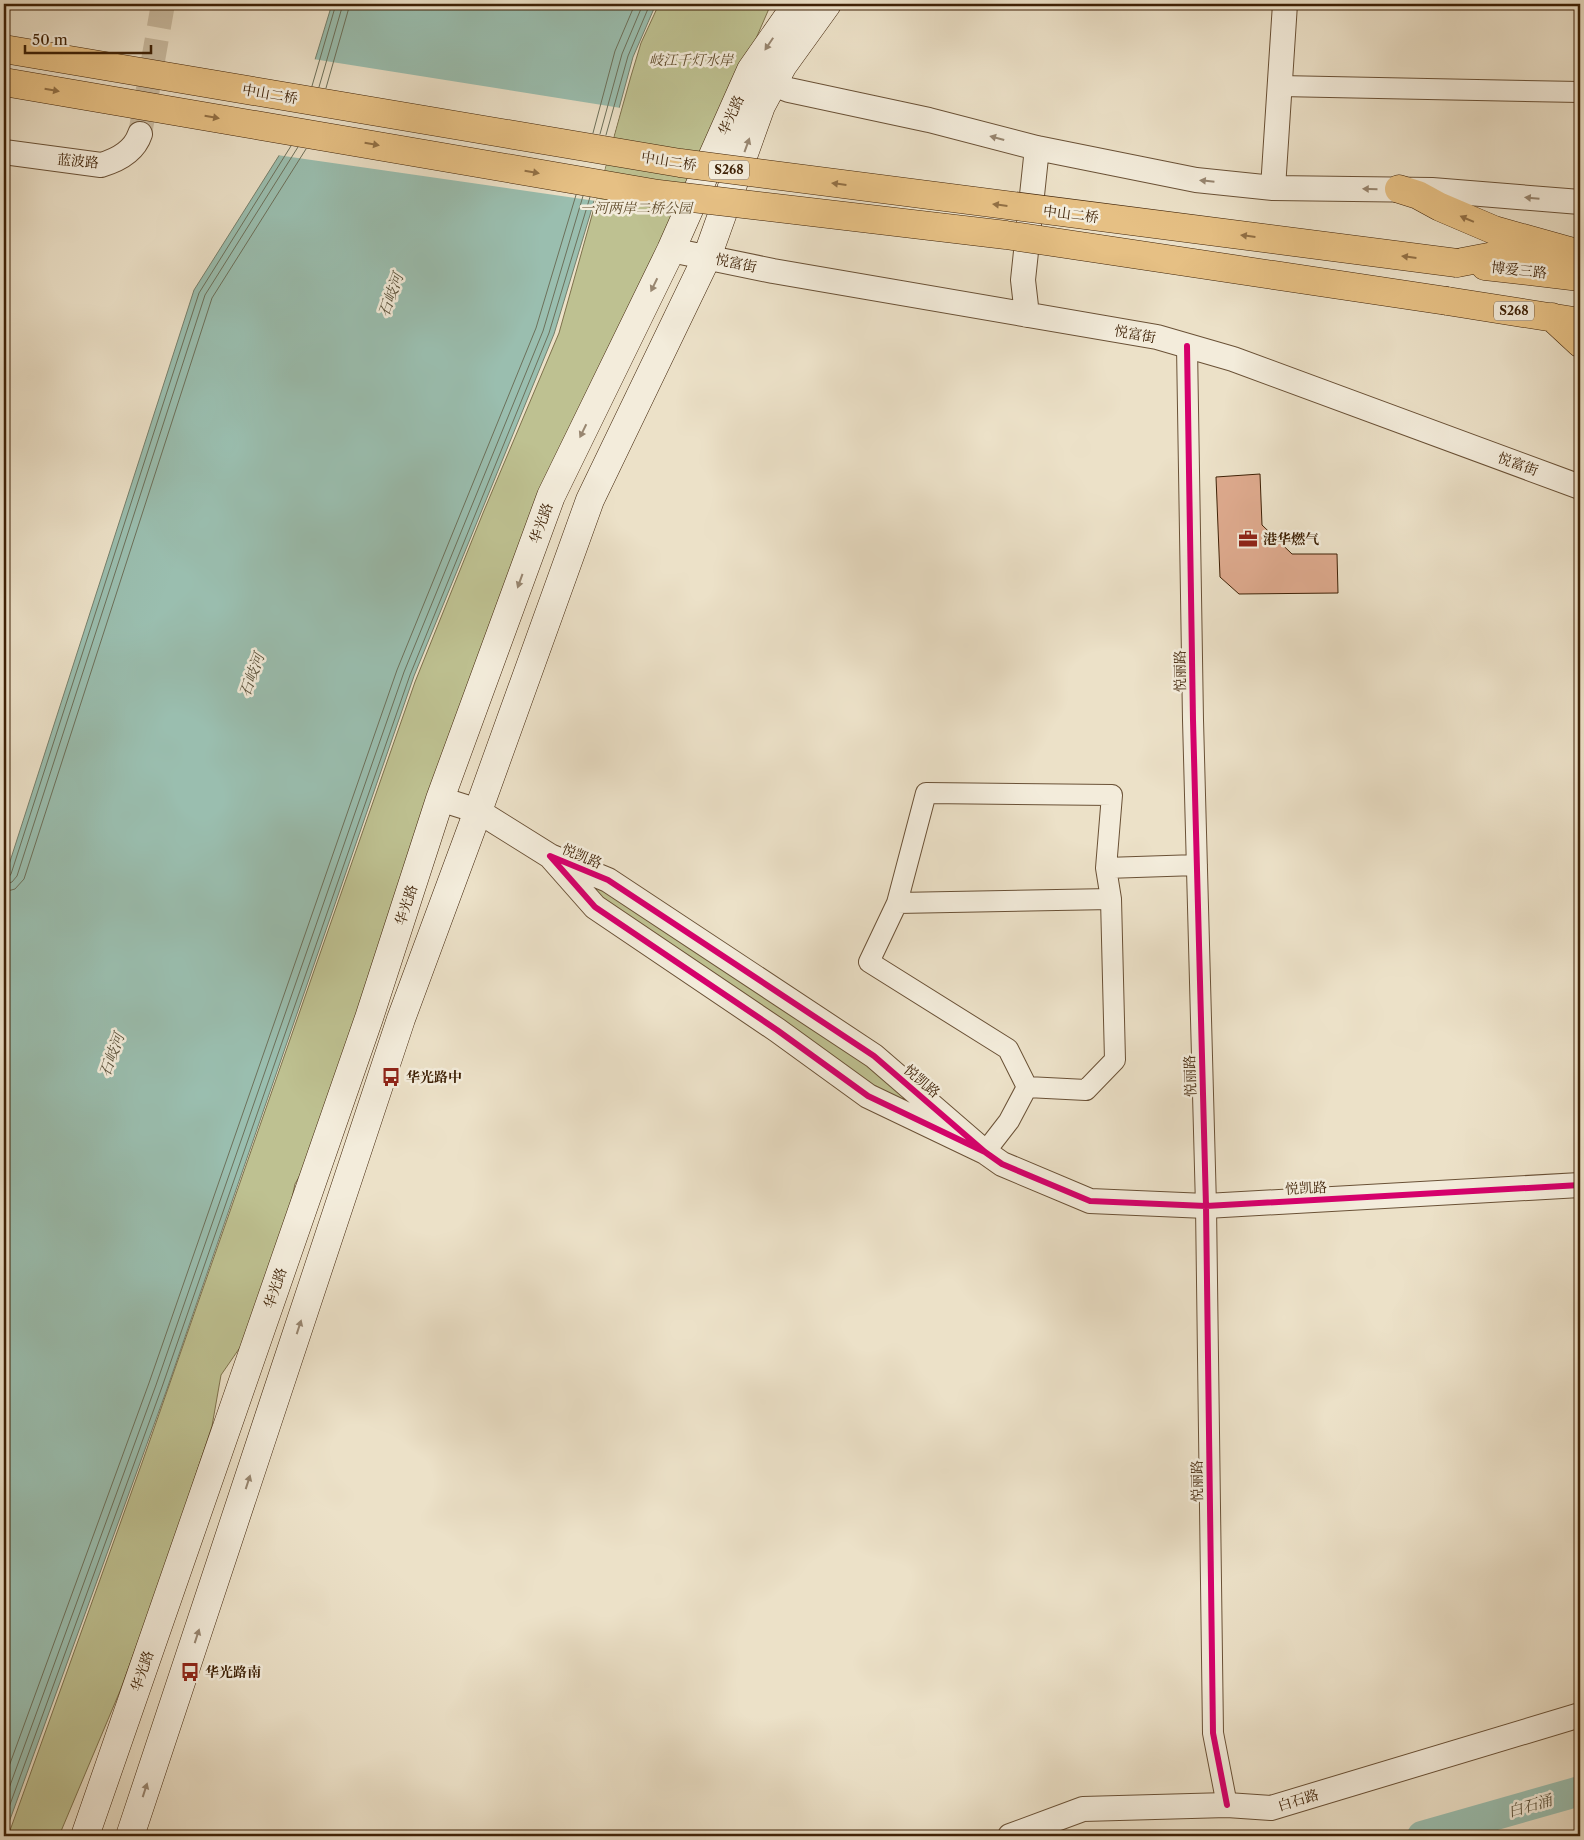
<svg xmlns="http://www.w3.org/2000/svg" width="1584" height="1840" viewBox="0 0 1584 1840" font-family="'Libre Caslon Text','Noto Serif SC',serif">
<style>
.green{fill:#bec191;stroke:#7e714c}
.water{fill:#9abeaf;stroke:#757f6b}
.pier{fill:#ece1c8}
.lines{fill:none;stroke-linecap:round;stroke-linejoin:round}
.shore{stroke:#6c705a;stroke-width:1}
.river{stroke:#9abeaf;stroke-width:30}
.building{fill:#deaa8e;stroke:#3e2106}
.tertiary-tunnel{stroke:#c9bba1;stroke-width:24;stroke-dasharray:24 12;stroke-linecap:butt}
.minor-casing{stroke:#6a5136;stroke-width:22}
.tertiary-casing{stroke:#6a5136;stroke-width:26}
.secondary-casing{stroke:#3e2106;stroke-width:29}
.trunk-casing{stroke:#3e2106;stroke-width:29}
.minor{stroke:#f3ecdb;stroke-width:20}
.tertiary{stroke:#f3ecdb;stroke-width:24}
.secondary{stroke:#f3ecdb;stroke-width:28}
.trunk{stroke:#e6c084;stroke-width:28}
.trunk-bridge-casing{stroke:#3e2106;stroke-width:29;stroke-linecap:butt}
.trunk-bridge{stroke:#e6c084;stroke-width:28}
.cycleway-casing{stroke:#f3ecdb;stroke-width:9}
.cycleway{stroke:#d6006c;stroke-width:6}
.oneway{fill:#988670}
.oneway2{fill:#927045}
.labels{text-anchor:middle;stroke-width:5;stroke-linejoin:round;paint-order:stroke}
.shield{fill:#f3ecdb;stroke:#745e46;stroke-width:1}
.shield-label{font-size:12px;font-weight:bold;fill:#3e2106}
.park-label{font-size:14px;font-style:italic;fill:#5e4929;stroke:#f3ecdb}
.street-label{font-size:14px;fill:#3e2106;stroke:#f3ecdb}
.poi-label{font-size:14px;font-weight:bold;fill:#3e2106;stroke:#f3ecdb;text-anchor:start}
.water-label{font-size:15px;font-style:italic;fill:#5a5039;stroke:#f3ecdb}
</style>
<rect width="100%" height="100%" fill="#ece1c8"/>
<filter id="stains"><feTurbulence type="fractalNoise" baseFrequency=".004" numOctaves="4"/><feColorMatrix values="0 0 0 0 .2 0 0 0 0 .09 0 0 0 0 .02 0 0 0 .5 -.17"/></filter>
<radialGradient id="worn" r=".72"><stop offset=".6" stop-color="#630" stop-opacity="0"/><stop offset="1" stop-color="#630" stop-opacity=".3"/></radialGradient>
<!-- green -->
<path class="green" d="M659,4h112l-73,168 -133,284 -235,666 -35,62 -11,50 -43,112 -20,29 -9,51 -49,147 -43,118 -61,145h-51l135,-376 272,-778 68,-169 76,-180 72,-257 10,-33z
M578,872l300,196 44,43 -56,-24 -272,-188z"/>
<!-- water -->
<path class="water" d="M332,4h324l-23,53 -43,158 -36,119 -140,342 -247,713 -163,447v-956l190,-590 98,-155z"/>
<!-- pier -->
<path class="pier" d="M313,59l308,49 -25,93 -319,-46 13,-21z"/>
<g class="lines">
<!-- shore -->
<path class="shore" d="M312,86l24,-82
M319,87l24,-83
M326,88l24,-84
M593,133l22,-82 20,-47
M600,134l22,-80 21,-50
M606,135l22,-79 22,-52
M4,878h4l3,-4 188,-581 92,-147
M4,885l8,-3 5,-6 188,-581 93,-148
M4,892l11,-3 9,-10 188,-581 94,-149
M4,1780l145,-397 248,-713 139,-342 40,-133
M4,1802l152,-417 248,-713 139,-341 40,-135
M4,1821l158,-434 248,-712 139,-342 41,-136"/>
<!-- river -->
<path class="river" d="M1422,1836l158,-45"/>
</g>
<!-- building -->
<path class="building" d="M1260,474l2,51 30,29h45l1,39 -99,1 -19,-17 -4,-100z"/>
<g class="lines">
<!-- tertiary-tunnel -->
<path class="tertiary-tunnel" d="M140,134l23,-130"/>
<!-- minor casing -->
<g class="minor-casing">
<path id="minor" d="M1280,86l300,6
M1187,346l6,374 13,486 7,527 14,72
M926,793l186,2 -6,73 5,31 4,161 -29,30 -59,-3 -19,-38 -139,-87 28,-59z
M1106,868l91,-3
M897,903l214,-4
M985,1152l24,-31 18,-34"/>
</g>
<!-- tertiary casing -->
<g class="tertiary-casing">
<path id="tertiary" d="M757,74l16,10 16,6 140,30 108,28 159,32 77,8 159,2 148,12
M4,152l97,13c17,-5 33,-13 39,-31
M1273,188l12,-184
M671,250l102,21 384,66 76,22 347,128
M1027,315l-4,-35 14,-132
M440,799l38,12 72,45
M985,1152l-117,-56 -91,-66 -182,-123 -45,-51 58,24 266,176 111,96 17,12 88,37 116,5 374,-21
M1010,1836l73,-27 144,-4 44,3 309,-93"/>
</g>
<!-- secondary casing -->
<g class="secondary-casing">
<path id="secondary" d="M85,1836l284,-818 71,-219 111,-303 120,-246 80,-180 46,-66
M130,1836l271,-817 77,-208 112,-311 117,-243 54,-151 22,-41 44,-61"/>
</g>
<!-- trunk casing -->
<g class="trunk-casing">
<path id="trunk" d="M1399,189l19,6 22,12 54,23 86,24
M1457,263l58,-11 27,-2
M1485,266l95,11
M1447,301l133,21
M1552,317l28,26"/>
</g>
<!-- minor -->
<use href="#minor" class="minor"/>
<!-- tertiary -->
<use href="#tertiary" class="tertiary"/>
<!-- secondary -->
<use href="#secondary" class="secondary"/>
<!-- trunk -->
<use href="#trunk" class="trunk"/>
<!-- trunk-bridge casing -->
<g class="trunk-bridge-casing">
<path id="trunk-bridge" d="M4,49l676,114 777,100
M4,82l654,112 348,41 441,66"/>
</g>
<!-- trunk-bridge -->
<use href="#trunk-bridge" class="trunk-bridge"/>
<!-- cycleway casing -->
<g class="cycleway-casing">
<path id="cycleway" d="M1187,346l6,374 13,486 7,527 14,72
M985,1152l-117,-56 -91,-66 -182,-123 -45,-51 58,24 266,176 111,96 17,12 88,37 116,5 374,-21"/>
</g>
<!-- cycleway -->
<use href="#cycleway" class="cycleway"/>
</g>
<!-- one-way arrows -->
<defs><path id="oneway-solid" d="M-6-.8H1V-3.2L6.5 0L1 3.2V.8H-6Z" transform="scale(1.25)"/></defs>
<g class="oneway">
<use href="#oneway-solid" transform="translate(769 44) rotate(124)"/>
<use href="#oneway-solid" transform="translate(997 138) rotate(-165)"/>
<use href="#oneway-solid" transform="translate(747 145) rotate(-70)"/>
<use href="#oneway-solid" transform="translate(1207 181) rotate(-174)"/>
<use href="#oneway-solid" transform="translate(1370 189) rotate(-179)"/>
<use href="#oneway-solid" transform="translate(1532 198) rotate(-175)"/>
<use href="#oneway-solid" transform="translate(654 285) rotate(116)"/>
<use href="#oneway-solid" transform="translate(583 431) rotate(116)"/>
<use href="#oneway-solid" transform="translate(520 581) rotate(110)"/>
<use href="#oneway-solid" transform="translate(299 1327) rotate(-72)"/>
<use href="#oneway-solid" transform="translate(248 1482) rotate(-72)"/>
<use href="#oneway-solid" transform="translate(197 1636) rotate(-72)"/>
<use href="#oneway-solid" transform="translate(145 1790) rotate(-72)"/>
</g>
<g class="oneway2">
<use href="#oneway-solid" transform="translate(52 90) rotate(10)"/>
<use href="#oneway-solid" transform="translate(212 117) rotate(10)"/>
<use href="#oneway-solid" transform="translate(372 144) rotate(10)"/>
<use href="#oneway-solid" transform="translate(532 172) rotate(10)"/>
<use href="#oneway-solid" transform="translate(839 184) rotate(-173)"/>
<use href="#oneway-solid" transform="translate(1000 205) rotate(-173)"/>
<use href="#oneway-solid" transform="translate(1467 219) rotate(-157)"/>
<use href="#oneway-solid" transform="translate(1248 236) rotate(-173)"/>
<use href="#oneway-solid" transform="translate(1409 257) rotate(-173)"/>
</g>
<!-- icons -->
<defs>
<g id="office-bare" transform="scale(1.5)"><path d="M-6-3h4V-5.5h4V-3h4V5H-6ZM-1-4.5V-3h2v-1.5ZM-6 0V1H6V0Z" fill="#8f2418" stroke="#f3ecdb" stroke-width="2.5" paint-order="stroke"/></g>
<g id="bus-bare" transform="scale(1.5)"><path d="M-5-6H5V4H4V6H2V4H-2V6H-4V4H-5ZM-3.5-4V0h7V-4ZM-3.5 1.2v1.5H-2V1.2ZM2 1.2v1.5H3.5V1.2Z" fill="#8f2418" stroke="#f3ecdb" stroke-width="2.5" paint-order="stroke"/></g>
</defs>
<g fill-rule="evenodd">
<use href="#office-bare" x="1248" y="539"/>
<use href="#bus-bare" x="391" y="1077"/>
<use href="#bus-bare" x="190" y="1672"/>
</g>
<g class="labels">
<!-- shield labels -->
<g class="shield">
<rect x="709" y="160.5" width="40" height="19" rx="4"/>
<rect x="1494" y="301.5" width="40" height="19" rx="4"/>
</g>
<g class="shield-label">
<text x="729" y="174">S268</text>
<text x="1514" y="315">S268</text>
</g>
<!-- park labels -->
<g class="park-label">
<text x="691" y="65">岐江千灯水岸</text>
<text x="636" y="213">一河两岸二桥公园</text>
</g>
<!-- street labels -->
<g class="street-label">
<text transform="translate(270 94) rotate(10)" y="5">中山二桥</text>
<text transform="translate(731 115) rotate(-66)" y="5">华光路</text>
<text transform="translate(78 161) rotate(5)" y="5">蓝波路</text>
<text transform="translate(669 161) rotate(9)" y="5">中山二桥</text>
<text transform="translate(1071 214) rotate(7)" y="5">中山二桥</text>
<text transform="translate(736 263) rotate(12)" y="5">悦富街</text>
<text transform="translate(1519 270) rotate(6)" y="5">博爱三路</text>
<text transform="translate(1135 334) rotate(10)" y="5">悦富街</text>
<text transform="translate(1518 464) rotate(20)" y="5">悦富街</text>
<text transform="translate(541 523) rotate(-70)" y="5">华光路</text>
<text transform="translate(1180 671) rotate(-91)" y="5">悦丽路</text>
<text transform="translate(582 856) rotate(23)" y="5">悦凯路</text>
<text transform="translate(406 905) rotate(-72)" y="5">华光路</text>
<text transform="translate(1190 1076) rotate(-92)" y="5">悦丽路</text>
<text transform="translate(922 1081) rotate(41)" y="5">悦凯路</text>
<text transform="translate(1306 1188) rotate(-3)" y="5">悦凯路</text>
<text transform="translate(275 1288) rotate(-71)" y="5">华光路</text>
<text transform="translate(1197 1481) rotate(-91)" y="5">悦丽路</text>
<text transform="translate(142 1671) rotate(-71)" y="5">华光路</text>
<text transform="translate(1298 1800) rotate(-17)" y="5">白石路</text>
</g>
<!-- poi labels -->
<g class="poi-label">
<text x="1263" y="544">港华燃气</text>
<text x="406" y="1082">华光路中</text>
<text x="205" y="1677">华光路南</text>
</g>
<!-- water labels -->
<g class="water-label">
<text transform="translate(391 295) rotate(-70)" y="5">石岐河</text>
<text transform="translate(252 675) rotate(-70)" y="5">石岐河</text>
<text transform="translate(112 1055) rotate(-70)" y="5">石岐河</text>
<text transform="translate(1530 1806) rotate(-16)" y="5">白石涌</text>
</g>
</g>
<!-- margin -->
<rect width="1584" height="1840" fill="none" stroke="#ece1c8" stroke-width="20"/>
<rect x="5" y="5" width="1574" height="1830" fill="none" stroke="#3e2106" stroke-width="2.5"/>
<rect x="10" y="10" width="1564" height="1820" fill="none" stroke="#3e2106"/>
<!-- scale -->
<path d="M25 45v8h126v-8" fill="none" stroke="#3e2106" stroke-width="2.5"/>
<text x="32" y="45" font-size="15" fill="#3e2106" stroke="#f3ecdb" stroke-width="4" paint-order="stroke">50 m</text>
<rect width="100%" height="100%" filter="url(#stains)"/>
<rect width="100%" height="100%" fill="url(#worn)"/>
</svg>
